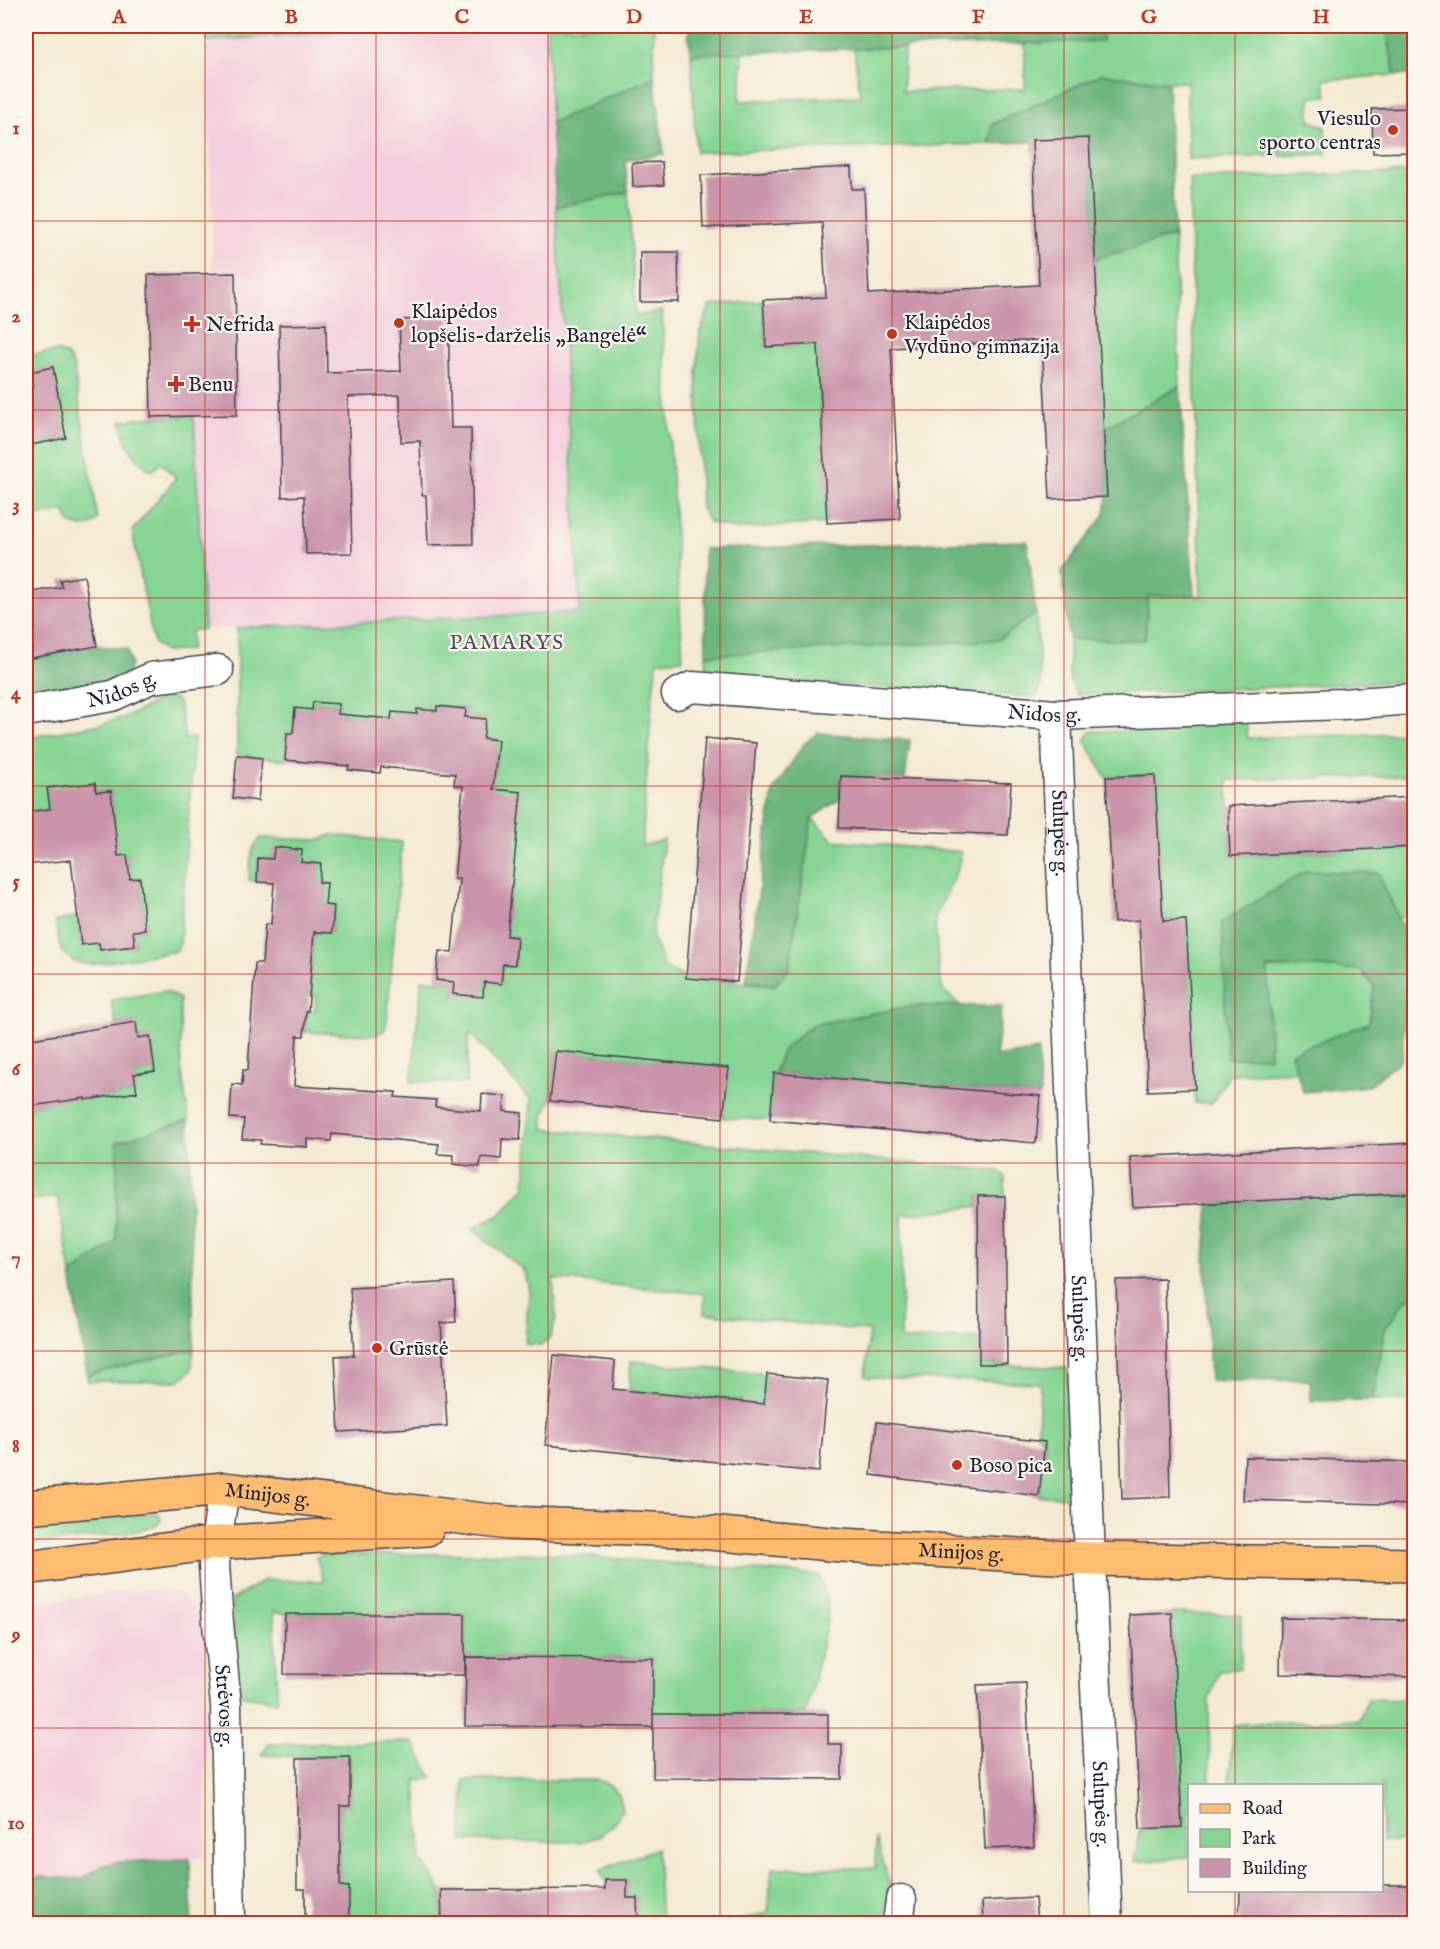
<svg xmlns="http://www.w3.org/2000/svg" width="1440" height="1949" viewBox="0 0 1440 1949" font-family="'IM FELL English',serif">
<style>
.built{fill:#f4cfdd}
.green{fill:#87d594;stroke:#547c68;stroke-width:1.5}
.forest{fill:#6db67e;stroke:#486c5c;stroke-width:1.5}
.building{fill:#ca95ab}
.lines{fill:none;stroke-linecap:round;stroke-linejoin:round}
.minor-casing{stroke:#424052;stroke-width:33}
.primary-casing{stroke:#424052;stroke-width:36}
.minor{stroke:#fff;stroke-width:30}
.primary{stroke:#fdbc70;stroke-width:33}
.grid{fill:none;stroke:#c8321e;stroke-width:1.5;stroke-opacity:0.55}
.poi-dot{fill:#c8321e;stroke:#fbf7ec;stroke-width:2}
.labels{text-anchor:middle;stroke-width:4.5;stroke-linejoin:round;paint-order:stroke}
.poi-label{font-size:21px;fill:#22223b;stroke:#fbf7ec;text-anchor:start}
.street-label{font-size:21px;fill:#22223b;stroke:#fbf7ec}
.neighbourhood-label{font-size:22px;letter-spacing:1.5px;fill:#5d4a62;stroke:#fbf7ec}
.neatline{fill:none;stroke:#c8321e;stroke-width:2}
.grid-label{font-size:20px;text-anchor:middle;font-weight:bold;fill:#c8321e}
</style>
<rect width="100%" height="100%" fill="#fbf7ec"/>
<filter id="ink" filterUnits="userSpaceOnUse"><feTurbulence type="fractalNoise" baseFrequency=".0167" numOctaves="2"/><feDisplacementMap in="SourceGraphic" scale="12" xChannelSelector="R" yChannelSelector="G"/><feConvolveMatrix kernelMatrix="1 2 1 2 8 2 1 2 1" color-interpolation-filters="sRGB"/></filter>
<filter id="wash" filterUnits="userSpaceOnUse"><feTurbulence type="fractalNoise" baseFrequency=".008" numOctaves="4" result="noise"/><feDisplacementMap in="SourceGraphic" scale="24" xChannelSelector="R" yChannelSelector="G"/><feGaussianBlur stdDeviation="1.35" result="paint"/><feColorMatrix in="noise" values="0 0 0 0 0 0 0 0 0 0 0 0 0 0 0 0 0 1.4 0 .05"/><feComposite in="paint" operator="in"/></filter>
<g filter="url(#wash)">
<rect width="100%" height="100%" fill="#f4ead3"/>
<!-- built -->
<path class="built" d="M418,26h129l4,97 29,489 -376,17 -10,-213 43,-1 -2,-141h-22l-6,-233z
M150,1589l21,2 12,5 9,9 14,22v231l-85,4 -27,8 -12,9 -36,-2 -20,1v-275z"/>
<!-- green -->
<path class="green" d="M208,26h198l-199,15z
M547,26h107v51l-103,46z
M1101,26h285l9,49 -71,5 3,16 -17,1v24l15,5 1,28 -138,5 -1,-77h-19l-66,-8 -110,50 -2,20 -294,8 -5,-98 52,-2 -3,49 120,-5 -6,-47 50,-2 -1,44 122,-2v-46l77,-2z
M1414,172v509l-337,14 -8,-16v-40l76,1 3,-44 46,-1 7,2 -12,-418z
M628,192l8,124 26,-5 21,348 -26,2 -5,39 -10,146 22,-6 -12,96 12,31 22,11 89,7 14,-16 23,-151 21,22 129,12 -4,16 -23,51 4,54 4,17 18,16h-49l-100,19 -29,25 -9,23 -4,47 -47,-2 5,-50 -172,-17 -6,50 -6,13v15l455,42 6,6v19h-27v10l-76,9 -1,125 78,-2 1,26 88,4 5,129 -34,-1 6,-54 -7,-8 2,-51 -175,-6 4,-46 -165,-18 1,-19 -152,-15 3,39 -6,20 -10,7 -15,-1 4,-52 -4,-21 -53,-42 28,-14 25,-28 6,-87 -62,-68 -3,51 -55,-1 11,-102 32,2 -1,12 29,2 2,-14 17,2 2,-20 12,1 2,-28 -10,-1 -24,-148 12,-16 3,-32 -15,-2 2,-19 -20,-2 1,-8 -28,-3 -1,5 -19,-2 -1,5 -25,-2 -1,7 -53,-5 1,-10 -26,-2 -1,8 -17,-2 -2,25h-6l-2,27 -48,-5v-127l343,-16 -24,-405z
M1174,236l6,150 -77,43 -8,-170z
M763,300l3,47 52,-3 9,179 -91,6 -27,-7 -8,-14 -4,-134 3,-42 10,-26z
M57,351l10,4 6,9 25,155c-8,10 -17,9 -28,4l-6,-12 -38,7v-72l40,-8 -13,-70 -23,4 -4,-16z
M194,416l10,213 -13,2v19l-26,2 -10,-8 -3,-9 -20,-104 44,-53 -15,-15 -9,8c-20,-13 -28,-28 -31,-50l30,-4z
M1036,613l5,72 -2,7 -4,5 -316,-20 -6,-2 -7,-8v-12l292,-15z
M165,696l10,3 4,5 6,35 9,-1 -14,205 -4,8 -87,14 -16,-4 -12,-10 -6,-30 23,-4 3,28 18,-2 1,7 35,-4 -2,-15 12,-1 -5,-52 -10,1 -3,-24 -21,2 10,-16 -5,-50 -15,1 -49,-3 3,20 -24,3v-74l77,-14 28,-9z
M1241,720l5,4 2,14 166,-5v43l-186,4 2,76 184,-9v69l-16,1 -20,-44 -120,28 -35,21 47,134 -2,-88 50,-1 43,3 13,17 -5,36 -78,30 6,18 -67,3 -18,29h-17l-9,-182h-23l-8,-146 -49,2 -21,-36 6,-10h39v-10z
M331,835l71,7 -15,179 -2,9 -9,5 -71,-3 1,-21h9l1,-16 -7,-1 5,-62 18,1 2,-27 -9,-1 2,-22 -8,-1 1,-18 -19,-2 1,-12 -27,-2 -2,11 -15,-1 -1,24 -8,-2c1,-14 0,-32 12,-42l60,2z
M165,991l15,8 1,67 8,54 -72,22 -1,99 -45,34 -13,-78 -32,4v-94l22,-4 35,-14 3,11 50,-8 -2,-18 21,-4 -5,-33 -12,1 -3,-16 -19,3 -5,-25z
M1414,1297v103h-41l12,-71 21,-30z
M194,1349l-3,22 -13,10h-90l-1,-6z
M631,1361l136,13 -4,41 -22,-14 -112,-10z
M154,1513l5,1 2,6 -5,6 -24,6 -106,14v-19z
M546,1553l273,22 9,25 -1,22 -21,92h-153v-56l-188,-1v-43h-180l-11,-3 3,90 -38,-6 -7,-95 32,-20 60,1 -8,-24 6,-2z
M1172,1613l69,2v53l-22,3 -10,29 1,85 -20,1 -1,71 -55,5 6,-33 42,-2z
M1367,1699l47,1v141h-32v-55l-153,-1 4,-58 8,-3 118,-4z
M413,1742l20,37 -17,1 5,79 20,31 1,33h-93v-36l-9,-1v-80h10v-48l-89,-3 7,-11z
M464,1780h133l13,5 10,11 2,14 -7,13 -14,12 -19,7 -120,-1z
M876,1838l15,50 -7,35 -157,1 41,-12 4,-44h103z
M657,1848l4,75h-23l-1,-25h-10v-18h-22l-5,-10z"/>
<!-- forest -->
<path class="forest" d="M691,26h410l1,15 -411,13 -3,-21z
M1386,26h28v49h-19z
M1102,74l66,8 6,154 -79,23 -6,-121 -99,6 2,-19z
M654,77l10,77 -39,7 3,31 -72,15 -5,-84z
M1180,386l14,209 -46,1 -3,44 -76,-1 -7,-68 43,-57 2,-17 -4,-68z
M1027,541l9,72 -38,27 -292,15 -2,-106z
M97,646l30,3 4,16 -3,9 -19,10 -83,14v-39z
M817,733l93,7 -5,39 -64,-3 -1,23 -28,19 -23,151 -14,16 -29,-4 27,-190 31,-47z
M1306,871l72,2 32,70 -8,116 -33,27 -66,6 -12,-39 78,-30 5,-36 -13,-17 -43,-3 -50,1 2,89 -43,1 -5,-136z
M912,1006h90l-6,51 42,-7 2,46 -266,-23 9,-23 29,-25z
M189,1120l5,229 -107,26 -16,-100 45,-34 1,-99z
M1414,1193v104l-8,2 -21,30 -12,71 -62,1 -1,-21 -100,1 -5,-124 4,-54z
M190,1859l2,64h-166v-45l20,-1 36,2 21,-14 18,-3z"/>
<g id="blocks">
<!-- building -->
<path class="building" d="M1414,108v44l-41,1 -1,-44z
M1089,138l18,359 -57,2 -8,-159 -151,8 9,171 -73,4 -9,-179 -52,3 -3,-47 63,-3 -4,-75 -119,6 -2,-53 150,-8 1,22h12l5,105 170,-9 -7,-145z
M662,162l2,23 -31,2 -1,-24z
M640,252h38l1,50h-39z
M235,273l2,142 -86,2 -3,-142z
M448,318l3,110h20l2,116 -45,1 -2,-50h-4l-2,-54 -19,1 -1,-47 -52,2 4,156 -46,1 -2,-58 -22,1 -3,-172 47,-1 1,49 74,-2 -2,-51z
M53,367l13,71 -40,8v-58l7,-1 -3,-15z
M84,576l13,70 -71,13v-66l36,-6 -2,-7z
M313,702l26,2 -1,10 53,5 1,-7 25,2v-5l20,2v-5l29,3 -1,8 21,2 -3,19 15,2 -5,49 28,3 -14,144 10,1 -2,28 -12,-1 -2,20 -17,-2 -1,15 -30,-3 1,-12 -18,-2 3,-29 13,1 7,-73h-5l9,-93 -9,-1 1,-11 -74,-7 -1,6 -32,-3 1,-4 -64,-6 2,-27h6l2,-25 17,2z
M705,738l51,5 -19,239 -51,-4z
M237,755l25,3 -4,43 -25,-3z
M1155,775l8,146 23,-1 9,169 -47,2 -9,-171 -25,2 -8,-145z
M841,776l170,7 -3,52 -169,-7z
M95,783l1,9 15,-1 7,65 9,-1 3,24 10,-1 5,52 -12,1 2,15 -35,4 -1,-7 -18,2 -10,-85 -45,5v-53l24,-3 -3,-21z
M1414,797v50l-184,9 -2,-50z
M274,847l28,3 -1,12 20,2 -2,18 8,1 -2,22 9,1 -2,27 -18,-1 -6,79h-2l-2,25h-7l-3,50 102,6 -1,5 41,3 -1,7 46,4 1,-17 23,2 -1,15 18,2 -2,27 -18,-1 -1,20 -20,-2 -1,10 -27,-3 1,-9 -17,-1 2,-10 -107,-10 -1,7 -24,-2v8l-47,-3 1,-4 -19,-1 2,-20 -14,-1 2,-34 10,1 1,-15h5l7,-107h7l3,-39h6l3,-41 -17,-1 1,-24 15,1z
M136,1022l2,16 12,-2 5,35 -21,3 3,18 -52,8v-2l-59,9v-67z
M556,1051l173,17 -6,50 -173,-17z
M774,1073l266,23 -4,47 -266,-23z
M1414,1143v50l-281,14 -3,-50z
M978,1196h27l2,168h-28z
M1165,1279l5,218 -48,2 -6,-219z
M454,1282l2,40 -15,1 6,103 -108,6 -4,-76 19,-1 -4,-67z
M554,1355l61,6 -2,28 151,15 3,-30 61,6 -9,92 -274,-27z
M877,1422l168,20 -6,54 -168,-21z
M1245,1457l169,5v43l-171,-5z
M1172,1613l10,214 -42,2 -10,-214z
M285,1614h180v61l-181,-1z
M1281,1618l133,2v57l-134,-3z
M466,1657l187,1v69l-188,-1z
M1026,1683l8,164 -49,2 -8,-164z
M653,1714h175v30h14v35l-189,-1z
M350,1757v49h-10v80l9,1v36h-44v-34h-8v-131z
M605,1880h22v18h10l1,25h-196l-1,-33 164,-1z
M1382,1885h32v38h-175l1,-33h142z
M1035,1898l2,25h-54l-1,-22z"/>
</g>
</g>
<g filter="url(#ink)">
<use href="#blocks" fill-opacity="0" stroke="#424052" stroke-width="1.5"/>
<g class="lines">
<!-- minor casing -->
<g class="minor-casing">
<g id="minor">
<path id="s1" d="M677,694l15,-7 364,28 286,-11 72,-5"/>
<path id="s2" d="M26,711l86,-15 39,-18 67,-8"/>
<path id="s3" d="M1056,715l34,844 17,365"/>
<path id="s4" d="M224,1489l-8,54 -2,22 4,58 8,82 4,219"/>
<path d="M898,1924l3,-24"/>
</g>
</g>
<!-- primary casing -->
<g class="primary-casing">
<g id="primary">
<path id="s5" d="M26,1507l198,-18 285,34 168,7 164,15 249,14 324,6"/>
<path d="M26,1568l190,-25 211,-14"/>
</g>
</g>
<!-- minor -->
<use href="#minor" class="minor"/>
<!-- primary -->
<use href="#primary" class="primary"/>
</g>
</g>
<!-- grid -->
<path class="grid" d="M205,26v1898M376,26v1898M548,26v1898M720,26v1898M892,26v1898M1064,26v1898M1235,26v1760M26,221h1388M26,410h1388M26,598h1388M26,786h1388M26,974h1388M26,1163h1388M26,1351h1388M26,1539h1388M26,1728h1388M1235,1890v34"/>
<!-- markers -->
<g class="poi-dot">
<circle cx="1393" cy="130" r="6"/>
<circle cx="399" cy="323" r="6"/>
<path d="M189 315h6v6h6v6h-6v6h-6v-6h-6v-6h6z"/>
<circle cx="892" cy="334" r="6"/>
<path d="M173 375h6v6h6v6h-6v6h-6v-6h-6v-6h6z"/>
<circle cx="377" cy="1348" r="6"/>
<circle cx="957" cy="1465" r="6"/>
</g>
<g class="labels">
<!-- poi labels -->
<g class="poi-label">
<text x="1381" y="125" text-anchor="end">Viesulo<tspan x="1381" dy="24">sporto centras</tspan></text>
<text x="411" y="318">Klaipėdos<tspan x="411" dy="24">lopšelis-darželis „Bangelė“</tspan></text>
<text x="904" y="329">Klaipėdos<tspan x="904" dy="24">Vydūno gimnazija</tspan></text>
<text x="206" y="331">Nefrida</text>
<text x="188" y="391">Benu</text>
<text x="389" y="1355">Grūstė</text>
<text x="969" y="1472">Boso pica</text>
</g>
<!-- street labels -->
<g class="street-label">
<text dy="7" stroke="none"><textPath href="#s2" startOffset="99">Nidos g.</textPath></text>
<text dy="7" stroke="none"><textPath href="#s1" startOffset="370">Nidos g.</textPath></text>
<text dy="7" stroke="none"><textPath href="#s3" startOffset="118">Sulupės g.</textPath></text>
<text dy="7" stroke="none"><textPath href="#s3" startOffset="604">Sulupės g.</textPath></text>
<text dy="7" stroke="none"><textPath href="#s5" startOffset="243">Minijos g.</textPath></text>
<text dy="7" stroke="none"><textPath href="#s5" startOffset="939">Minijos g.</textPath></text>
<text dy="7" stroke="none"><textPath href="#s4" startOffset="218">Strėvos g.</textPath></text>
<text dy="7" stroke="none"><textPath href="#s3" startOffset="1090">Sulupės g.</textPath></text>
</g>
<!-- neighbourhood labels -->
<g class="neighbourhood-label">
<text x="507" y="649">PAMARYS</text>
</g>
</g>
<!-- margin -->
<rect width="1440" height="1949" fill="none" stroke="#fbf7ec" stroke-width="66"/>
<!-- legend -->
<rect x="1188" y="1784" width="195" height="108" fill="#fbf7ec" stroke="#a4a2a5" stroke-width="1.5"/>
<rect x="1200" y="1804" width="30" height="9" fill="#fdbc70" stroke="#a4a2a5" stroke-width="1.5"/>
<text x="1242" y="1814" font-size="18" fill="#22223b">Road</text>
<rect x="1200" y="1829" width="30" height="18" fill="#87d594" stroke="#a4a2a5" stroke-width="1.5"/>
<text x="1242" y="1844" font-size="18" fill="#22223b">Park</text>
<rect x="1200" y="1859" width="30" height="18" fill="#ca95ab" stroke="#a4a2a5" stroke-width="1.5"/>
<text x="1242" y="1874" font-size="18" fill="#22223b">Building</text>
<rect x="33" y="33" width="1374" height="1883" class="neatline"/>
<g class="grid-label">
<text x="119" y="23">A</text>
<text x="291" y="23">B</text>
<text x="462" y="23">C</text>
<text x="634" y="23">D</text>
<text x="806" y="23">E</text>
<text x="978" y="23">F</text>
<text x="1149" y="23">G</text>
<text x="1321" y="23">H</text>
<text x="16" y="134">1</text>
<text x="16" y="322">2</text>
<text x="16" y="511">3</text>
<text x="16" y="699">4</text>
<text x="16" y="887">5</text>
<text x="16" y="1075">6</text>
<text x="16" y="1264">7</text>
<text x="16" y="1452">8</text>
<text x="16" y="1640">9</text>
<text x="16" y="1829">10</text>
</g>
</svg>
